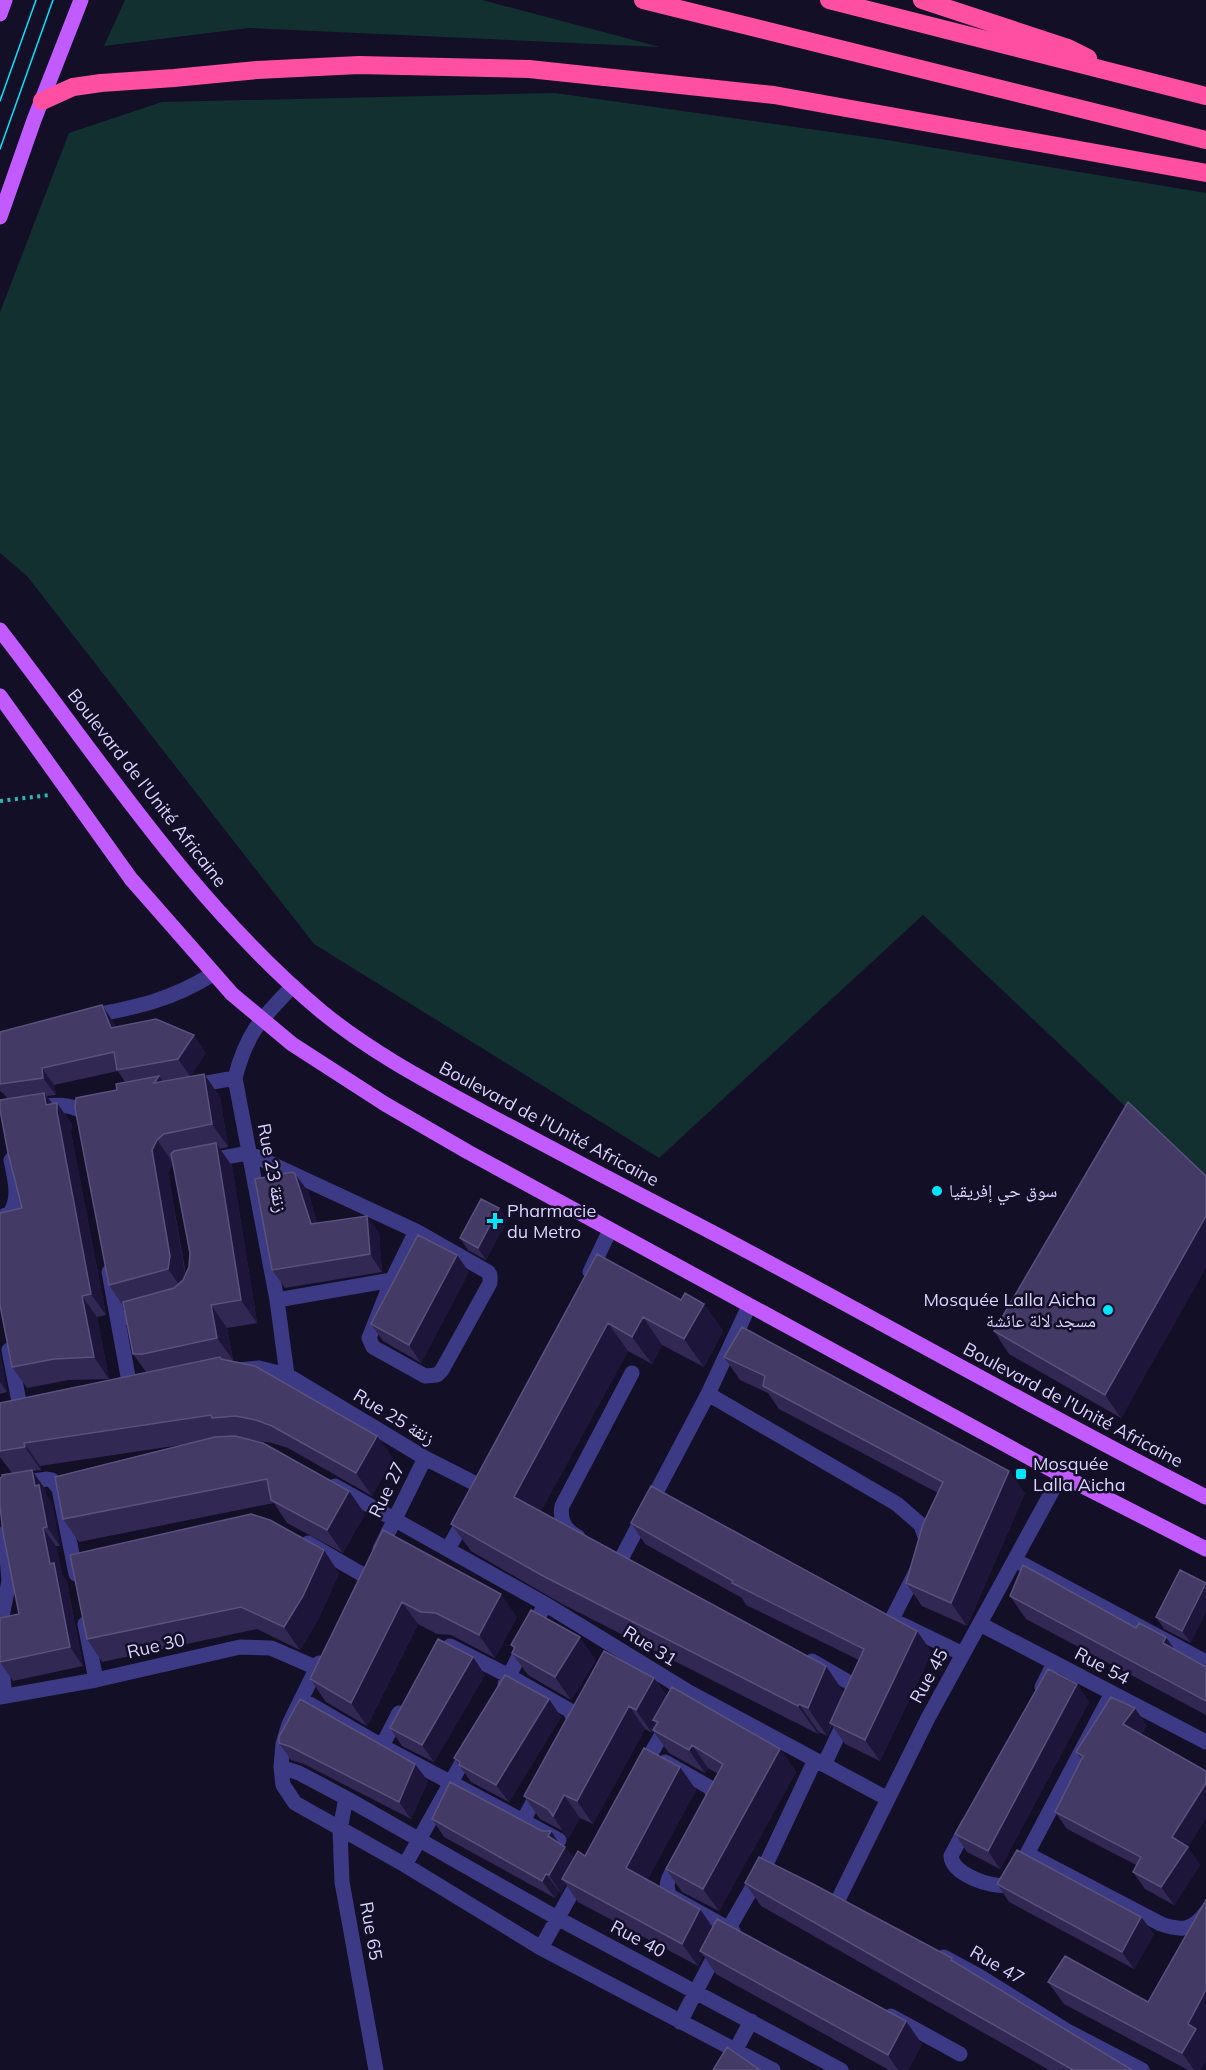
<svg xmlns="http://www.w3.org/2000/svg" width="1206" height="2070" viewBox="0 0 1206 2070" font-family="Mulish,'Noto Naskh Arabic',sans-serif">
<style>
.green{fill:#12302f}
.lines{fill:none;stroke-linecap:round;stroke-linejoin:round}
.path{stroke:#2fb8b0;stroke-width:4;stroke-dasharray:3 4.5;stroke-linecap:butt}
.minor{stroke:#3d3a85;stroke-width:15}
.major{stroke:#c25bff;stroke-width:15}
.highway{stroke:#ff4fa3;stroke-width:18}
.tram{stroke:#00e5ff;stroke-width:1.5}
.wall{fill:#312854;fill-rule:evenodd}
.shaded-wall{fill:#1d163a}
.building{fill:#433a66;stroke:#5a527e;stroke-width:1.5}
.poi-dot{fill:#00e5ff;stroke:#130f26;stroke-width:2}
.labels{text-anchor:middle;stroke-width:5;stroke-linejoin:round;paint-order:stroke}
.street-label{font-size:18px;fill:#d9d4ff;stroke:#130f26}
.poi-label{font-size:18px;fill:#d9d4ff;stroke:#130f26;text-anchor:start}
</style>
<rect width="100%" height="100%" fill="#130f26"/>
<!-- green -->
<path class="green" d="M125,0h357l178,47 -411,-19 -145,18z
M555,93l326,46 325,54v990l-283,-268 -264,243 -345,-214 -287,-368 -27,-23v-241l69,-179 93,-31z"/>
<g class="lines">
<!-- path -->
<path class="path" d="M0,801l50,-6"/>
<!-- minor -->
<path class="minor" d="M90,1016c48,-9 81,-16 123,-42
M190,1086l45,-8
M38,1107c18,-2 29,-4 46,5
M205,1161l43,-8 168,78 72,41 2,3v8l-48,87 -5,5 -12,1 -52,-29 -4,-9 23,-58 24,-49
M0,1218l10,-5c11,-16 4,-36 1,-53
M109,1272l22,121
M590,1272l20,-42
M277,1300l115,-20
M118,1320l26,-7
M9,1350l12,62
M237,1370l22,-2 28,7 138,83 57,29
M287,1375l-10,-75 -42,-222c12,-46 26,-59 58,-92
M708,1394l189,110 24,21 7,21
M0,1486l47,-7 5,1 7,9 17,85
M335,1486l210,118 142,87 201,108
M578,1537c-12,-6 -19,-16 -16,-31l70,-133
M308,1543l57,33
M380,1549l45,-91
M448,1549l19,-34
M621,1559l87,-165 41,-88
M1015,1560l191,102
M892,1619l25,-49
M85,1624l11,56
M901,1624l62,30
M980,1624l226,118
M0,1627l9,-46 -4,-48
M450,1646l59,30 60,34 6,9 -2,10
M0,1651l5,45
M812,1661l38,22 4,5 2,9 -32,68
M319,1663l-30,61 -6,20 -2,23 2,18 12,18 110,62 136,83 232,122
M505,1684l40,-80
M1042,1687l12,-24
M0,1697l96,-17 144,-33 31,1 46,20
M301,1699l81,47 177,94
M382,1746l17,-33
M665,1762l44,25c6,8 5,11 0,19
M281,1767l18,6 47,25 211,120 284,152
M642,1769l27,-47
M346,1798l-6,31 2,53 34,188
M523,1821l17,-32
M968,1824l-17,32c1,18 40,32 55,29l21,-31 85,-161
M1027,1854l134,70c20,7 32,7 45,-12
M680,1858c-7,13 -18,25 -10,38l63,35
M405,1865l64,-115
M838,1900l90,-182 133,-243
M541,1948l40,-72
M944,1957l35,19 90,56 73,38
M891,2016l69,38
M680,2022l49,-94 38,-66 48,-102
M725,2070l26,-49"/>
<!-- major -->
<path class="major" d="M0,14l5,-14
M0,217l34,-97 47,-120
M0,630c102,132 193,274 322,382 49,40 106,70 161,100 71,38 143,76 215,113 170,89 337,185 508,272
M0,696l131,183 101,115 60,50 93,60 83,48 593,323 145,74"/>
<!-- highway -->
<path class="highway" d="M643,0l563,140
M829,0l377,96
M922,0l146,48 20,10
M42,101l31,-14 28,-4 73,-5 83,-8 102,-5 170,4 245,26 432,78"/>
<!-- tram -->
<path class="tram" d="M0,101l36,-101
M0,149l53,-149"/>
</g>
<!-- wall -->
<path class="wall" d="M102,1005l12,18 2,4 90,26 -16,23 14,-2 16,23 8,50 -9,2 13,17 25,157 -30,5 6,32 -2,1 146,75 16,23 -21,37 -84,-48 -16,-5 -24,-4 117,75 -22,39 -56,-30 -13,-20 -195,39 -16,-23 124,-75 -147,22 1,4 -9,1 13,18 1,6 6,9 8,42h-4l6,28 5,8 16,84 -70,15 -13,-19 19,-48 -7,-141 -12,-16v-54l146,-31 -13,-18 -9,-47 -15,-22 8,-195 8,-8 -7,-11 -64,14 2,10 -9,1 5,8 5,-1 15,21 -1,9 35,182 -9,2 12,62 -40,1 -42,8 -15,-21 10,-159 -15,-110 -3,-4 -4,-3v-59zM173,1163l17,90 -1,14 -3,8 -18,-102z
M1206,1176v91l-85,151 -112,-64 -15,-23z
M308,1191l9,32 62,10 3,39 -97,16 -13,-18z
M499,1208l8,12 -21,40 -18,-10 -8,-12z
M597,1254l84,46 23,4 19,27 -19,36 -42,-22 -10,19 -24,-13 -87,160 303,181 15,-32 -113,-55 -4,-7 -97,-54 -14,-21 301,129 -52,109 -35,-17 -13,-19 -5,11 -8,-4 -1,2 -254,-129 -93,-54 -20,-27z
M469,1272l-48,91 -38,-22 -12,-17z
M0,1353l7,39 -7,2z
M724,1357l301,136 -58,133 -45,-20 -16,-23 32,-90 -159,-84 -11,-16 -28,-13z
M383,1530l134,87 -22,41 -44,-23 -14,-1 -19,-10 -51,102 -41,-24 -16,-23z
M1180,1570l11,73 -27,-14 -8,-12z
M339,1573l-20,45 -19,32 -43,-21 -155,33 -15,-23z
M1010,1596l164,54 32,17v48l-180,-96z
M511,1645l85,15 -25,40 -43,-25 -16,-22 2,-4z
M485,1675l-51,87 -32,-16 -12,-18z
M654,1678l13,18 113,53 16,23 -77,139 -37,-19 -16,-23 52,-95 -10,-6 -3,5 -36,-20 -16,-22 -1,2 -7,-4 -52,95 -13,-6 -12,21 -5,-8 -23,-12 -16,-23z
M1077,1684l12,18 -89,167 -33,-17 -12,-18z
M561,1717l-52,85 -38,-20 -17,-24z
M1147,1726l-6,8 47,114 12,17 -26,40 -29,-16 -12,-17 3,-7 -69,-36 -12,-17 26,-53 -5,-7z
M279,1743l149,38 -17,38 -107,-55 -13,-4z
M680,1767l16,23 -49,90 66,47 209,117 -14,26h-19l-173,-96 -13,-19 -5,11 -120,-64 -12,-18 -5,9 -2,-2 -4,7 -111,-61 -12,-18 133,28 9,12 11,-3z
M745,1883l209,79 178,108h-83l-288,-164z
M997,1884l144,33 13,17 -20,35 -125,-67z
M1206,1900v161l-6,9h-12l-124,-66 -16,-22 100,20z"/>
<!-- shaded-wall -->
<path class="shaded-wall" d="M102,1005l12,18 9,22 -12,-17z
M194,1035l12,18 -16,23 -12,-17z
M42,1068l12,17 2,10 -13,-17z
M204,1074l16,23 8,50 -16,-23z
M159,1076l16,23 -21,-16z
M44,1093l13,17v-7l15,21 -1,9 35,182 -15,-21z
M157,1140l16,23 -5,10 18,106 -2,13 -16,-23 -16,-119z
M216,1143l16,23 25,157 -16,-23z
M295,1174l13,17 15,51 -12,-18z
M499,1208l8,12 -21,40 -8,-12z
M367,1216l12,17 3,39 -12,-18z
M1206,1216v51l-85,151 -16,-23z
M457,1255l12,17 -48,91 -12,-18z
M82,1296l15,21 12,62 -15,-22z
M704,1304l19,27 -19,36 -20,-28z
M211,1305l16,23 6,32 -16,-22z
M643,1317l19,28 -10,19 -20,-27z
M608,1323l20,28 -94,173 -20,-27z
M0,1353l7,39 -7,-10z
M377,1436l16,23 -21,37 -16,-23z
M24,1443l16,23 1,4 -16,-23z
M32,1470l13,19 1,6 6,9 8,42 -13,-19 -12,-41z
M1009,1471l16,22 -58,133 -16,-23z
M349,1491l16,23 -22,39 -16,-23z
M43,1528l13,18 6,28 5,8 16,84 -13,-19 -20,-83z
M324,1550l15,23 -20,45 -19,32 -16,-23z
M1206,1584v28l-15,31 -9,-12z
M501,1594l16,23 -22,41 -16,-23z
M402,1602l16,22 -51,102 -16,-23z
M917,1631l15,21 -52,109 -15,-21z
M580,1637l16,23 -25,40 -16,-23z
M1166,1637l16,23 -19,-17z
M473,1657l12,18 -51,87 -12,-17z
M826,1666l19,28 -15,29 1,2 -4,11 -19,-28z
M654,1678l16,23 -17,19 4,5 -5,8 -16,-23z
M1077,1684l12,18 -89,167 -12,-18z
M549,1699l12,18 -52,85 -13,-17z
M799,1704l20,28 -1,2 -20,-28z
M629,1706l16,23 -52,95 -16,-23z
M1135,1708l12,18 -12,15 -12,-17z
M692,1745l16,23 -3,5 -16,-23z
M780,1749l16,23 -77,139 -16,-22z
M415,1764l13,17 -17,38 -12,-17z
M680,1767l16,23 -54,101 -16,-23z
M1206,1783v36l-18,29 12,17 -26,40 -13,-18 11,-50z
M564,1795l16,23 -12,21 -15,-23z
M551,1831l12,18 -15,-13z
M565,1847l12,17 -15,15 4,5 -5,9 -12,-18z
M546,1874l13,17 -4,7 -13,-17z
M700,1909l16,23 -16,19 3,4 -5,11 -16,-22z
M1141,1917l13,17 -20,35 -12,-17z
M1206,1990v71l-6,9h-6l-12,-17 6,-29z
M906,2021l16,23 -14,26h-10l-10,-15z"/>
<!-- building -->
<path class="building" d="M102,1005l9,23 45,-9 38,16 -16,24 -61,11 -3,-18 -72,16 1,10 -43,6v-52z
M204,1074l8,50 -48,10 -7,6 -5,10 18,106 -2,13 -59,16 -34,-177 1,-10 41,-8 -1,-6 43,-8 -5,7z
M44,1093l2,12 11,-2v9l34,182 -9,2 12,61 -40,2 -42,8 -12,-62v-92l22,-5 -14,-55 -8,-43v-10z
M1128,1102l78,74v40l-101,179 -111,-64z
M216,1143l25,157 -30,5 6,33 -74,16h-10l-10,-52 51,-14 9,-8 6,-13 1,-14 -19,-99 3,-3z
M292,1172l3,2 16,50 56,-8 3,38 -98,16 -17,-91z
M481,1199l18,9 -21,40 -18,-10z
M418,1235l39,20 -48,90 -38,-21z
M597,1254l84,46 4,-7 19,11 -20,35 -41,-22 -11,20 -24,-14 -94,174 312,169 -18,42 -9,-4 -1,2 -253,-129 -94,-53z
M742,1327l267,144 -58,132 -45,-20 17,-59 20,-42 -180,-96 2,-10 -41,-19z
M220,1357l1,2 34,7 122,70 -21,37 -84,-47 -16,-6 -20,-4 -24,2 -1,-3 -187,28 1,4 -25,4v-48z
M235,1436l28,7 86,48 -22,39 -56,-30 -4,-21 -204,40 -8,-42 160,-40z
M32,1470l3,16 4,-1 8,42 -4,1 7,36 4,-1 16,84 -70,15v-44l19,-4 -16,-81 -3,-27v-28l2,-1v-2z
M651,1486l266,145 -52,109 -35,-17 34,-74 -132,-66 1,-2 -102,-58z
M251,1514l19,6 54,30 -21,46 -19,31 -43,-20 -154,32 -17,-84z
M383,1530l118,64 -22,41 -43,-22 -15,-1 -19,-10 -51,101 -41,-24z
M1023,1565l113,63 3,-5 27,14 -3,6 43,24v34l-196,-105z
M1180,1570l26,13 -24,48 -26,-14z
M531,1610l49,27 -25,40 -43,-24 3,-6 -4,-2z
M438,1639l35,18 -51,88 -32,-17z
M604,1651l50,27 -18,32 -7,-4 -52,95 -13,-6 -11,21 -5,-7 -24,-13z
M1048,1669l29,15 -89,167 -33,-17z
M505,1675l44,24 -53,86 -37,-20 1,-3 -6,-4z
M672,1687l108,62 -77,140 -37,-20 57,-105 -31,-19 -3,5 -36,-20 5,-8 -5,-2z
M1111,1697l24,11 -12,16 83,47v12l-34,54 16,10 -27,40 -28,-15 8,-15 -86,-45 28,-56 -7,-4z
M300,1699l115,65 -16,38 -108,-55 -12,-4v-6z
M644,1748l36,19 -54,101 74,41 -18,35 -120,-65 16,-28 7,5z
M450,1782l92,49h9l-3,5 17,11 -16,28 -3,-1 -4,7 -110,-62z
M1017,1850l124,67 -19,35 -125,-68z
M759,1857l54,27 139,74 -1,2 181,110h-59l-328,-187z
M1206,1900v90l-18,34 8,5 -14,24 -134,-71 17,-26 83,46z
M717,1919l189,102 -18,34 -188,-104z
M727,2047l33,23h-47z"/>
<!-- markers -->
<g class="poi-dot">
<circle cx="937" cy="1191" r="6"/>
<path d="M492 1212h6v6h6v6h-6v6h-6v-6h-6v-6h6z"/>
<circle cx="1108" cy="1310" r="6"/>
<rect x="1015" y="1468" width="12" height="12" rx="3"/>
</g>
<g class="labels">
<!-- street labels -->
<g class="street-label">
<text transform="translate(147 788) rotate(52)" y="6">Boulevard de l'Unité Africaine</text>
<text transform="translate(549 1124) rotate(28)" y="6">Boulevard de l'Unité Africaine</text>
<text transform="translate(272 1168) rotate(79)" y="6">Rue 23 زنقة</text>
<text transform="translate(1073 1405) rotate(28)" y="6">Boulevard de l'Unité Africaine</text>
<text transform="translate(394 1417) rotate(31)" y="6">Rue 25 زنقة</text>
<text transform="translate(387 1490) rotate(-64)" y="6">Rue 27</text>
<text transform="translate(156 1646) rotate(-13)" y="6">Rue 30</text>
<text transform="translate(650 1646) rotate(32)" y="6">Rue 31</text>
<text transform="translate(1102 1666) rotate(28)" y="6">Rue 54</text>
<text transform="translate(929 1676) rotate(-61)" y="6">Rue 45</text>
<text transform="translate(371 1931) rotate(80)" y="6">Rue 65</text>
<text transform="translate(638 1939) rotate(28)" y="6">Rue 40</text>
<text transform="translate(997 1965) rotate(30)" y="6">Rue 47</text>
</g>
<!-- poi labels -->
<g class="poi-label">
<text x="949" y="1197">سوق حي إفريقيا</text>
<text x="507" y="1217">Pharmacie<tspan x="507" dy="21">du Metro</tspan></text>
<text x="1096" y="1306" text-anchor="end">Mosquée Lalla Aicha<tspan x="1096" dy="21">مسجد لالة عائشة</tspan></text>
<text x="1033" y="1470">Mosquée<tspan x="1033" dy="21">Lalla Aicha</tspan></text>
</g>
</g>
</svg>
